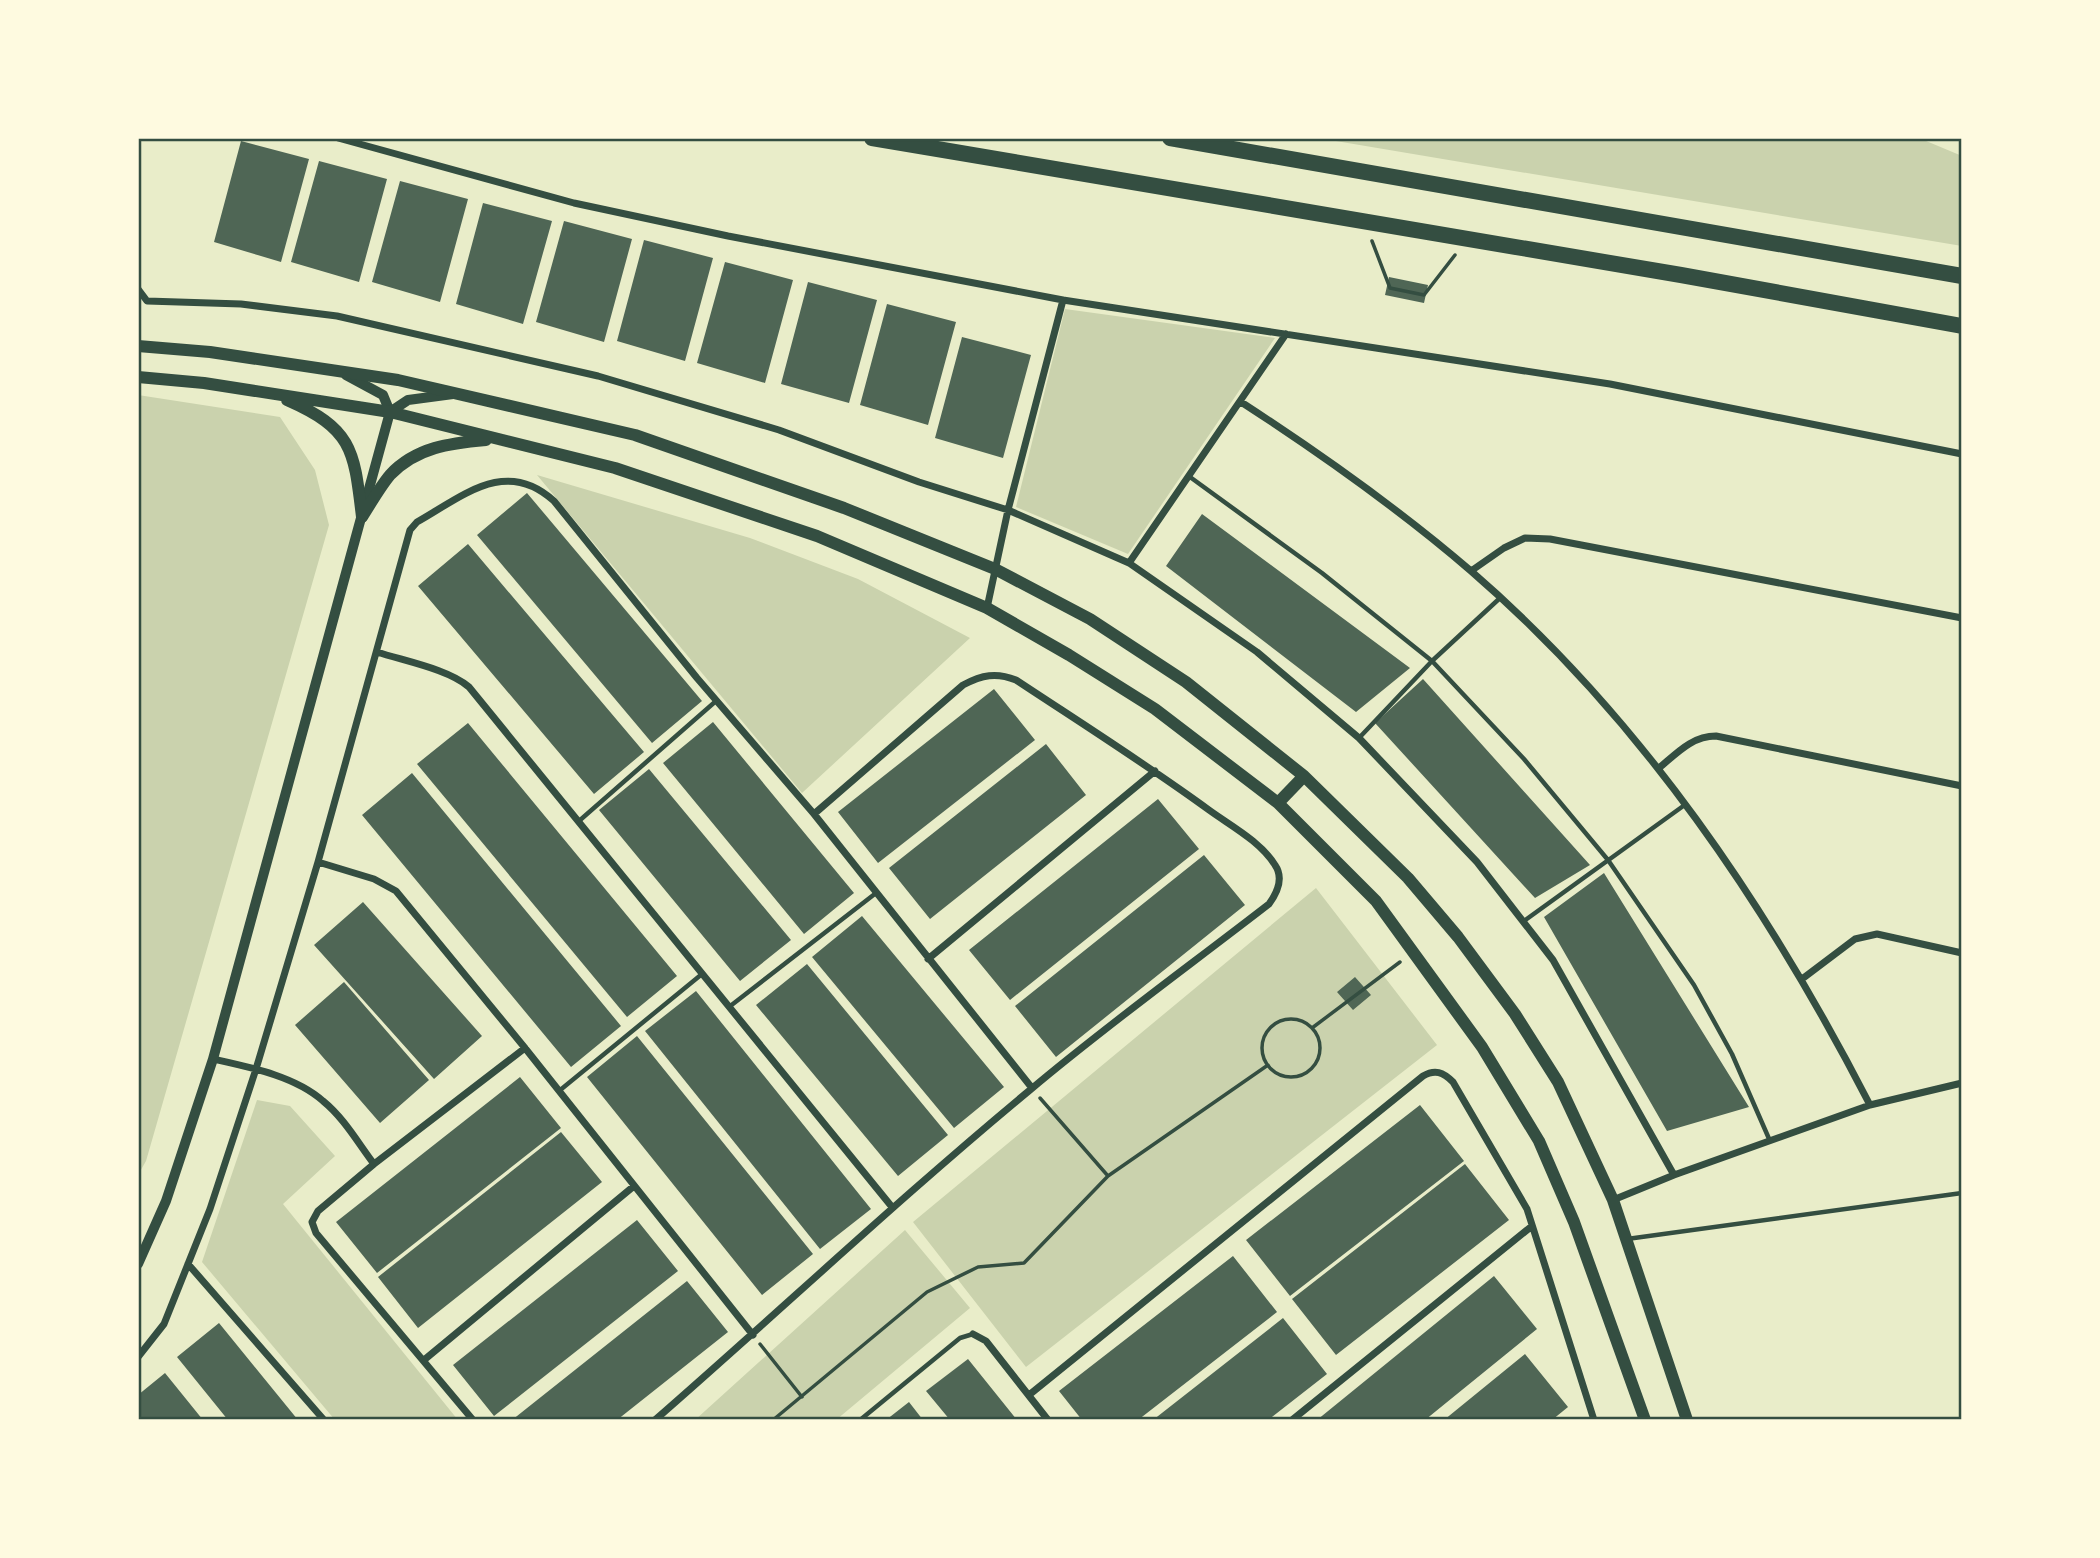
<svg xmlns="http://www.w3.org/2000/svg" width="2100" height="1558" viewBox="0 0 2100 1558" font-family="Inter,sans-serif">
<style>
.green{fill:#cad2ad}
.building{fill:#4f6655}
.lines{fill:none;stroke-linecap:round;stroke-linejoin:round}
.path{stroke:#344e41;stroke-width:3.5}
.service{stroke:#344e41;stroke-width:4.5}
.minor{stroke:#344e41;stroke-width:7}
.tertiary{stroke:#344e41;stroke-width:10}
.secondary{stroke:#344e41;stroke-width:12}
.motorway{stroke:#344e41;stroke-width:16}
.neatline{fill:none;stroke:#344e41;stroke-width:2.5}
</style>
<rect width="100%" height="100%" fill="#e9edc9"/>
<!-- green -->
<path class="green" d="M1318,138h601l43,18v90z
M1065,309l210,29 -147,216 -112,-47z
M138,395l142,22 35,53 14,55 -183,636 -8,14z
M537,475l213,63 108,41 112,59 -168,155z
M1316,888l121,157 -411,322 -113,-145z
M257,1100l33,6 45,50 -52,48 175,216h-123l-133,-158z
M905,1230l65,78 -134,112h-141z"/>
<!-- building -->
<path class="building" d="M241,141l68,18 -28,103 -67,-20z
M319,161l68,18 -28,103 -68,-20z
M400,181l68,18 -28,103 -68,-20z
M483,203l69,18 -29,103 -67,-20z
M564,221l68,18 -28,103 -68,-20z
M644,240l69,18 -28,103 -68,-20z
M725,262l68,18 -28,103 -68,-20z
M1389,277l39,8 -4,18 -39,-8z
M808,282l69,18 -28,103 -68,-19z
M887,304l69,18 -28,103 -68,-20z
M962,337l69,18 -28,103 -68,-20z
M527,493l175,208 -50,42 -175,-208z
M1202,514l208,154 -54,44 -190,-146z
M468,544l176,208 -50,42 -176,-208z
M1423,679l167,186 -55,33 -160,-175z
M994,689l41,51 -157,123 -40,-51z
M713,722l141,171 -50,41 -141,-171z
M468,723l209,253 -50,41 -210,-253z
M1046,744l40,51 -156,124 -41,-51z
M649,769l142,171 -51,41 -141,-171z
M412,773l209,253 -50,41 -209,-252z
M1158,799l41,50 -189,151 -41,-50z
M1204,855l41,50 -189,152 -41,-51z
M1604,873l145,234 -82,24 -123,-214z
M363,902l119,134 -48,43 -120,-134z
M862,916l142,171 -50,41 -142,-171z
M807,964l141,171 -50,41 -142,-171z
M1355,977l16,18 -18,15 -16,-18z
M344,982l85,98 -49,43 -85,-98z
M696,991l175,218 -51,40 -175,-218z
M637,1036l176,218 -51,41 -175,-218z
M520,1077l41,51 -184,145 -41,-51z
M1420,1105l44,56 -174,135 -44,-56z
M561,1132l41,50 -184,146 -40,-51z
M1465,1164l44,56 -173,135 -44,-56z
M637,1220l41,51 -184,145 -41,-51z
M1233,1256l44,56 -139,108h-56l-23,-29z
M1494,1276l43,53 -112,91h-108z
M687,1281l41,51 -111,88h-105z
M1283,1318l44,56 -59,46h-115z
M219,1323l79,97h-70l-51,-63z
M1525,1354l43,53 -16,13h-108z
M968,1359l49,61h-67l-24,-29z
M165,1373l38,47h-65v-25z
M909,1402l14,18h-37z"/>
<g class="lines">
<!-- path -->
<path class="path" d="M1372,241l18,47 34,7 31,-40
M1262 1048a29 29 0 1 1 58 0a29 29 0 1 1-58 0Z
M1312,1028l88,-66
M1040,1098l68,78
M760,1344l42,53
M773,1420l154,-128 51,-25 46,-4 84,-87 160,-111"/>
<!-- service -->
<path class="service" d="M1190,477l132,96 110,88 92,98 84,101 86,125 38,69 38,87
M1359,738l73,-77 68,-63
M579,821l137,-120
M1524,921l162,-117
M729,1007l147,-114
M559,1091l143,-117
M1627,1239l335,-46
M860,1420l100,-82 13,-4"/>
<!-- minor -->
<path class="minor" d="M338,138l236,65 154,33 335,64 547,84 352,70
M138,289l9,12 94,3 96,12 261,60 181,54 140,52 89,28 121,53 128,89 102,86 118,124 76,98 121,215
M1241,402c80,52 158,107 230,169 170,147 297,336 399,534
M1129,563l157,-229
M1471,571l33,-23 21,-10 25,1 412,79
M987,608l21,-98 55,-210
M377,652c27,9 71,17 92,35l423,520
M1659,768c18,-15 33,-32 57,-32l246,50
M318,862l56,17 22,12 129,157 228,287
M928,959l227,-188
M1802,979l53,-40 22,-5 85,19
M213,1059c36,8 82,17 110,42 21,17 35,42 51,63
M1613,1200l61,-25 196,-70 92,-22
M188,1264l136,156
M973,1334l13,7 62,79
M138,1357l26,-33 46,-115 46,-140 62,-207 92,-332 7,-8c46,-26 89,-65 137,-21l143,177 117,136 218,274
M424,1360l210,-174
M1029,1395l394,-319c12,-7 20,-4 30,6l74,127 67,211
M473,1420l-157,-187 -4,-11 6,-11 56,-47 151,-116
M655,1420c126,-110 247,-224 375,-330 77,-65 159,-124 239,-186 8,-11 15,-26 6,-39 -15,-24 -44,-39 -66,-55 -63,-46 -128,-87 -193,-130 -20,-8 -34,-5 -53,5l-149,129
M1292,1420l240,-194"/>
<!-- tertiary -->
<path class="tertiary" d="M390,412l18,-12 45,-6
M138,1264l28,-63 47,-142 177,-647 -7,-17 -37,-20"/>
<!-- secondary -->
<path class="secondary" d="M138,346l72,6 188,28 237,55 209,73 151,61 95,50 96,63 118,94 104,102 50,59 57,77 43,68 55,118 74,220
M138,377l66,6 186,29 225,56 202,68 170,72 82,47 86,54 123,94 98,98 106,146 57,94 35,81 71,198
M287,400c66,29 67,50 75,117
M362,517c9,-14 18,-30 28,-42 26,-28 61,-32 96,-35
M1278,803l26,-27"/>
<!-- motorway -->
<path class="motorway" d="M872,138l809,137 281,51
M1170,138l792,138"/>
</g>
<!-- border -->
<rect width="2100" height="1558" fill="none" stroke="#fefae0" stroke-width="280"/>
<rect x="140" y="140" width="1820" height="1278" class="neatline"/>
</svg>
